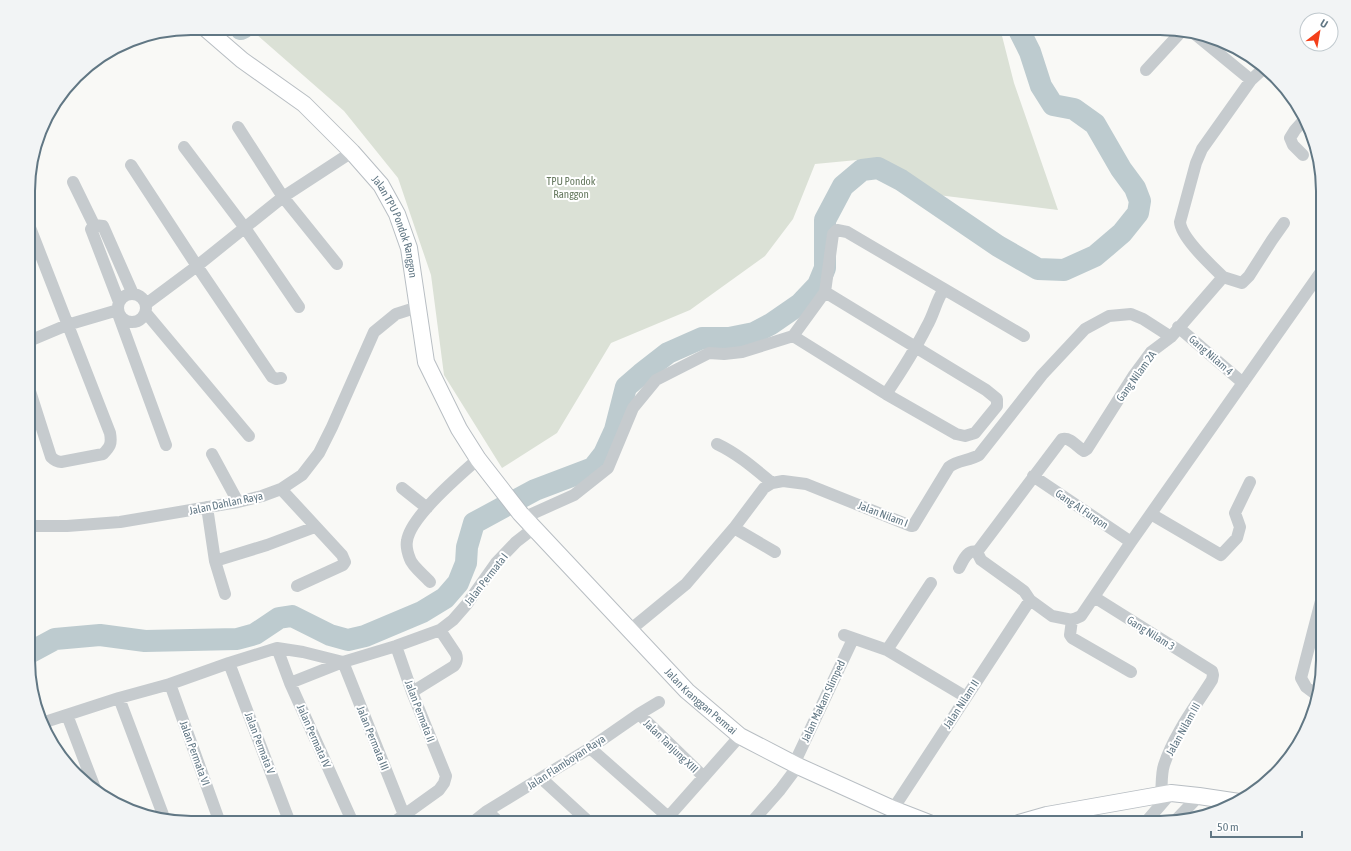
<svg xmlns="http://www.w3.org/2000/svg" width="1351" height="851" viewBox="0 0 1351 851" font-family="'Asap Condensed',sans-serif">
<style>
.green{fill:#dbe1d6}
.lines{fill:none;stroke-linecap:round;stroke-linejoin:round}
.river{stroke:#bdcbcf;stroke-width:22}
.secondary-casing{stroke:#b8bec3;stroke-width:18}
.street{stroke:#c6cbce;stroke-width:12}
.secondary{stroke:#fff;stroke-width:16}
.labels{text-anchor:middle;stroke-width:4;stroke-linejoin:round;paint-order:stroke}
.park-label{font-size:11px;fill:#677a60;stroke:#fff}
.street-label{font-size:11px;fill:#617784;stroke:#fff}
.rim{fill:none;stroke:#617784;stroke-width:2}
</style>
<rect width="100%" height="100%" fill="#f9f9f6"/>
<!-- green -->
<path class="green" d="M249,28h751l14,55 44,127 -120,-15 -60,-37 -63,6 -22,55 -28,37 -75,54 -79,33 -54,90 -55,35 -58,-93 -13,-100 -33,-97 -54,-67z"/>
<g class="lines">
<!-- river -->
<path class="river" d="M241,29l2,-1
M29,653l26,-14 45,-4 45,6 92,-2 18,-5 24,-16 13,-2 38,19 18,5 17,-4 57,-24 23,-14 13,-15 8,-20 1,-16 7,-24 61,-33 58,-22 11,-14 11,-24 11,-43 15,-13 27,-21 34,-15h27l25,-5 17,-9 29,-20 18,-19 7,-17v-48l18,-34 19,-16 16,-2 23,12 97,66 40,23 26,1 31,-14 27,-23 16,-20 2,-12 -5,-13 -14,-19 -26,-45 -21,-15 -21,-4 -12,-19 -11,-34 -12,-24"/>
<!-- secondary casing -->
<g class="secondary-casing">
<g id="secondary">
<path id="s1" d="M205,28l37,32 62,44 48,48 29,33 16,29 12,34 17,114 33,67 19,30 42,54 14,15 153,163 53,45 58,30 95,43 36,14"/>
<path d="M1019,823l28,-8 124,-22 28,3 40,6"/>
</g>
</g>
<!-- street -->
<path class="street" d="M1195,34l56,46
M1263,69l-12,11 -49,69 -6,14 -16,59c1,16 32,44 43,55l-52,60 -20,15 -17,23 -47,74 -3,2c-7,-4 -13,-14 -22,-12l-85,113 4,8 43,31 6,9 22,16 20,4 9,-4 50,-74 192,-273
M1146,70l35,-38
M238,127l45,70 54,67
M184,147l61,81 54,79
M1303,155l-10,-10 -3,-7 5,-8 9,-10
M131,165l66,101 75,111 4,2 5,-1
M73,182l21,43 9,1 30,68
M29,225l81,208c2,11 0,14 -7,21l-42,8c-4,0 -7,-2 -10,-5l-22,-69
M94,225l-3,4 28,73
M1223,277l19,6 7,-7 23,-36 12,-17
M944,289l80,47
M825,292l8,-58 4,-4 10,2 97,57c-8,12 -10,25 -17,37 -12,24 -26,46 -41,68
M118 308a14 14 0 1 1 28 0a14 14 0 1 1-28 0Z
M146,304l51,-38 86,-69 69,-45
M117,311l49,134
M146,313l103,123
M1178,327l65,56
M29,341l38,-16 51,-15
M717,444c21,10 37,24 55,39
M212,454l26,48
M1033,476l98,66
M402,488l25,20
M281,489l61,66 3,7 -2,3 -46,21
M207,507l8,54 10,33
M1151,514l70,41 16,-17 3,-11 -5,-14 15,-31
M525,517l49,-22 34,-27 25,-60 23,-28 53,-27 15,1 18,-2 51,-16 93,58 70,40 9,2 10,-3 22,-27v-7l-11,-9 -161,-98 -32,44
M29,526h38l53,-4 118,-20 24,-6 19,-7 21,-14 17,-22 13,-26 42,-95 22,-18 22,-7
M734,528l41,24
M215,561l52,-16 48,-18
M959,568c4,-7 8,-19 18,-16
M430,582c-5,-6 -18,-16 -20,-23 -2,-5 -4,-13 -3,-18 3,-24 53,-66 71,-82
M1094,597l118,74 1,4 -1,5c-17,27 -38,54 -48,85 -3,9 -2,21 -3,31
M1072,620l-2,15 2,3 59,34
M630,630l56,-46 48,-56 30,-40 8,-5 11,-2 23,3 105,42h2l36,-59c9,-7 20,-6 30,-12l63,-80 43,-46 24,-13 22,-2 12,5 28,18
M844,635l43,15 79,47
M277,648l13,35 63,140
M887,650l44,-67
M229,663l61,160
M290,683l53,-21 61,153
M170,684l50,139
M412,692l42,-26c3,-4 4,-7 2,-12l-16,-24
M1318,696l-12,-9 -5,-9 21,-81 1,-10
M119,698l46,122
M639,714l65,63
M67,715l29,76
M45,722l74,-24 51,-14 59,-21 48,-15 26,4 40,10 53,-16 44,-16 13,-10 14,-16 29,-41 20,-21 18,-14
M590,748l85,75
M794,764l59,-125
M541,778l49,45
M893,809l137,-209
M487,811l13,12
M1174,822l25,-26
M393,823l46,-33 5,-7 2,-7 -34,-84 -16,-46
M472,823l15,-12 103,-63 49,-34 20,-12
M663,823l77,-87
M751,823l29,-33 18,-24
M1145,823l26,-30"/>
<!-- secondary -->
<use href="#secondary" class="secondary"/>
</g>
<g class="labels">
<!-- park labels -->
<g class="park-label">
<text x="571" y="185">TPU Pondok<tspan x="571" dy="13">Ranggon</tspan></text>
</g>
<!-- street labels -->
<g class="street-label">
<text dy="4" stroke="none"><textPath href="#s1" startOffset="281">Jalan TPU Pondok Ranggon</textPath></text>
<text transform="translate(1211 355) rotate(41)" y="4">Gang Nilam 4</text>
<text transform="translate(1136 376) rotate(-54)" y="4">Gang Nilam 2A</text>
<text transform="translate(226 503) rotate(-12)" y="4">Jalan Dahlan Raya</text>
<text transform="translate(1082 509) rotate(34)" y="4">Gang Al Furqon</text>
<text transform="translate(883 514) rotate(21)" y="4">Jalan Nilam I</text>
<text transform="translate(486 579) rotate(-52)" y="4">Jalan Permata I</text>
<text transform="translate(1151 633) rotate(32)" y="4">Gang Nilam 3</text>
<text dy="4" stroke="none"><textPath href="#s1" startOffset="861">Jalan Kranggan Permai</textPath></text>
<text transform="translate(823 701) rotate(-65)" y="4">Jalan Makam Slimped</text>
<text transform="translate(961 704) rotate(-57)" y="4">Jalan Nilam II</text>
<text transform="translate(420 711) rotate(69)" y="4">Jalan Permata II</text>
<text transform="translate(1183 729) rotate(-61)" y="4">Jalan Nilam III</text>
<text transform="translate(314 736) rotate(66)" y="4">Jalan Permata IV</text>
<text transform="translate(373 738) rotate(68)" y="4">Jalan Permata III</text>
<text transform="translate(260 743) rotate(69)" y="4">Jalan Permata V</text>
<text transform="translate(671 746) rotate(44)" y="4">Jalan Tanjung XIII</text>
<text transform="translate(195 753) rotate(70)" y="4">Jalan Permata VI</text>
<text transform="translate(566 762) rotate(-33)" y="4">Jalan Flamboyan Raya</text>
</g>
</g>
<!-- crop -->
<path d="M0 0H1351V851H0ZM191 35H1160A156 156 0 0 1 1316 191V660A156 156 0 0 1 1160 816H191A156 156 0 0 1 35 660V191A156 156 0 0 1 191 35Z" fill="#f2f4f5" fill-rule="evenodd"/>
<path class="rim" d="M191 35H1160A156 156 0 0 1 1316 191V660A156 156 0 0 1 1160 816H191A156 156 0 0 1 35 660V191A156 156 0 0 1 191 35Z"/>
<!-- north arrow -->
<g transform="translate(1319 32) rotate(31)"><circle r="19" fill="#ffffff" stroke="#c0c9ce"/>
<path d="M0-3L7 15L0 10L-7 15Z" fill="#f43f1a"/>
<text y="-6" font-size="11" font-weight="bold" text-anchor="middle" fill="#617784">U</text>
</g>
<!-- scale -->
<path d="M1211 831v6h91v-6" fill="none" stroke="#617784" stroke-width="2"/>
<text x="1217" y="831" font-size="12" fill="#617784" stroke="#ffffff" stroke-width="3" paint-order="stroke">50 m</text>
</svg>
